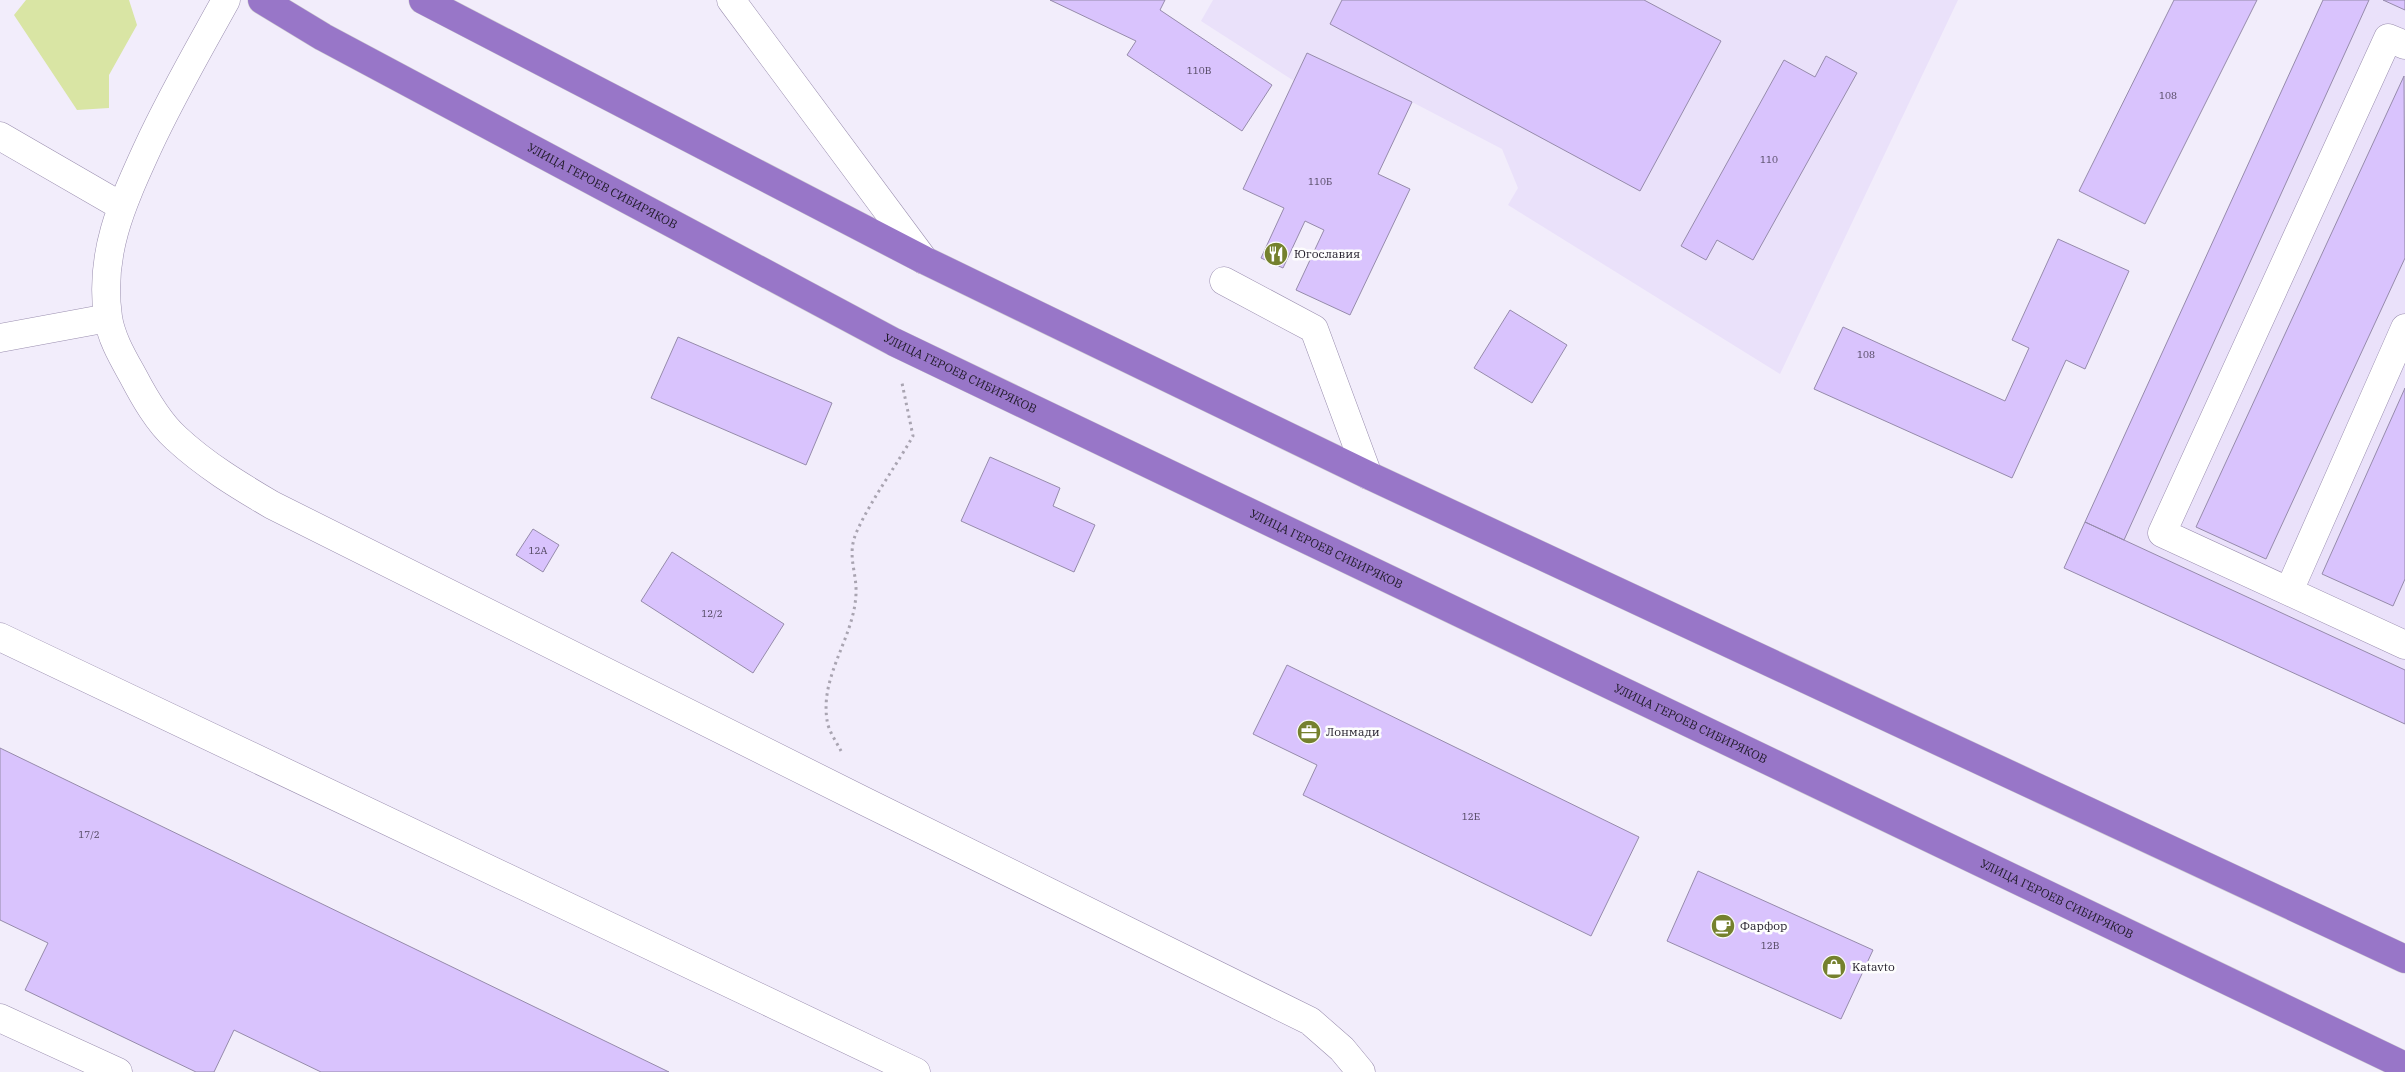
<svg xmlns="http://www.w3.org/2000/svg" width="2405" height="1072" viewBox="0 0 2405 1072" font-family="'IBM Plex Serif',serif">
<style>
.built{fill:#eae1fa}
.green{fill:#d9e5a4}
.building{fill:#d9c3fd;stroke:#968bab}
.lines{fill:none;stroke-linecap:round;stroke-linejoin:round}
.minor-casing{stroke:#9a8eaf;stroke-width:29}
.highway-casing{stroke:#cecdcf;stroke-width:29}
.path{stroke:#a9a4b1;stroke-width:3;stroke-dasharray:2.5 4;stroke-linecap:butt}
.minor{stroke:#fff;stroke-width:28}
.highway{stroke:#9876c8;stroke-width:28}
.labels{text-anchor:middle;stroke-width:5;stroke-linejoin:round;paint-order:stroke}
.number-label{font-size:10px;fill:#4e445c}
.street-label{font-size:12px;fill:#1f1a27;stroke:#fdfdfd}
.poi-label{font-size:12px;fill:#1f1a27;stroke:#fdfdfd;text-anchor:start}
</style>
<rect width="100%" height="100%" fill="#f2edfb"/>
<!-- built -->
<path class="built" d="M1213,0h745l-178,374 -272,-169 10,-17 -16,-39 -90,-47 -105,-49 -13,28 -93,-60z
M2323,0h82v724l-341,-156z"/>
<!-- green -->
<path class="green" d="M26,0h103l8,25 -28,50v33l-32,2 -63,-95z"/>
<!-- building -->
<path class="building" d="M1050,0h115l-5,10 112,75 -30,46 -115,-76 9,-14z
M1342,0h302l77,41 -81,150 -310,-167z
M2174,0h83l-112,224 -66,-33z
M2323,0h46l-245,540 -39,-18z
M2383,0h22v10z
M1307,53l105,49 -34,72 32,15 -60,126 -54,-25 28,-60 -19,-9 -22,47 -22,-10 23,-50 -41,-19z
M1826,56l31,17 -104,187 -36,-20 -11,20 -25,-14 103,-186 31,17z
M2404,76l1,182 -139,301 -70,-32z
M2058,239l71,32 -44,98 -19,-9 -54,118 -198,-89 29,-62 162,74 24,-53 -17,-8z
M1510,310l57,35 -35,58 -58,-35z
M678,337l154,66 -26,62 -155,-67z
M2405,388v191l-12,27 -71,-32z
M990,457l70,31 -7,18 42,19 -21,47 -113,-51z
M2085,522l320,148v54l-341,-156z
M533,529l26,16 -16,27 -27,-17z
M672,552l112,72 -31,49 -112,-72z
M1287,665l352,172 -48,99 -288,-141 14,-30 -64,-31z
M0,748l669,324h-348l-87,-42 -20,42h-18l-171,-82 23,-47 -48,-23z
M1698,871l175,79 -32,69 -174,-78z"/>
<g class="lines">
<!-- minor casing -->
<g class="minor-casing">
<path id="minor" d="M226,0c-27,49 -55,97 -78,147 -26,57 -49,106 -40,170 3,21 15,41 25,59 11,21 25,46 43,62 29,27 62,47 96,67l592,296 446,220 32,28 19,23
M731,0l193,260
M2405,45l-17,-7 -226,495 243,112
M0,136l121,70
M1224,281l90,48 54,146
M0,338l108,-20
M2289,591l116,-263
M0,637l916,435
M0,1018l118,54"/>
</g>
<!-- highway casing -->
<g class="highway-casing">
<g id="highway">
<path id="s1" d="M262,0l61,37 571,305 1511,724"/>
<path d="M423,0l501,260 444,215 1037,484"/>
</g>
</g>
<!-- path -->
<path class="path" d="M841,751c-5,-10 -13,-21 -14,-31 -7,-45 27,-82 29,-126 1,-23 -10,-39 1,-63 14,-31 39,-65 56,-95l-11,-53"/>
<!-- minor -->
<use href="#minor" class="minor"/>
<!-- highway -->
<use href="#highway" class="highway"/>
</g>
<!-- icons -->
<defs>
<g id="restaurant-disc" transform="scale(1.25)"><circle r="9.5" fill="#75812e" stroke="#fdfdfd"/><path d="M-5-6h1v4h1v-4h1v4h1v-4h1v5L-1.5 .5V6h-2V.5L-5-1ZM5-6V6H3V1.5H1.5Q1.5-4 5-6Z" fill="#fff"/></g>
<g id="office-disc" transform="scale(1.25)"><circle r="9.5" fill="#75812e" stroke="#fdfdfd"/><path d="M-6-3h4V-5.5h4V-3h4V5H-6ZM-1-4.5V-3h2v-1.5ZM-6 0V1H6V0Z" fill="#fff"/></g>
<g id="cafe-disc" transform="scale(1.25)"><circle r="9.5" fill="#75812e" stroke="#fdfdfd"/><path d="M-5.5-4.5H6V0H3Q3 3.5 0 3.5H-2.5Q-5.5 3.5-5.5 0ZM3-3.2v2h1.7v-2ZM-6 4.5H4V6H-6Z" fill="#fff"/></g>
<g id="shop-disc" transform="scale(1.25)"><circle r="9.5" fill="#75812e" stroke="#fdfdfd"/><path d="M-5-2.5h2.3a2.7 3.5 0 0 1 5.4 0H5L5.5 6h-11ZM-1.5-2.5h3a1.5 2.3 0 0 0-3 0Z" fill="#fff"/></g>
</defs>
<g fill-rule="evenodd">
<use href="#restaurant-disc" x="1276" y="254"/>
<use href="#office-disc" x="1309" y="732"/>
<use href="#cafe-disc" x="1723" y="926"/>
<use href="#shop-disc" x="1834" y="967"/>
</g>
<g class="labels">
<!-- number labels -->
<g class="number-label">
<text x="1199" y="74">110В</text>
<text x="2168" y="99">108</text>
<text x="1769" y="163">110</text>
<text x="1320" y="185">110Б</text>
<text x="1866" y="358">108</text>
<text x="538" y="554">12А</text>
<text x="712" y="617">12/2</text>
<text x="1471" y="820">12Е</text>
<text x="89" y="838">17/2</text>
<text x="1770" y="949">12В</text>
</g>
<!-- street labels -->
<g class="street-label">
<text dy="4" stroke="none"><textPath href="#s1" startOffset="388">УЛИЦА ГЕРОЕВ СИБИРЯКОВ</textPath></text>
<text dy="4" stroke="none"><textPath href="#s1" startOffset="792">УЛИЦА ГЕРОЕВ СИБИРЯКОВ</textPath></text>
<text dy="4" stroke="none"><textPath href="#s1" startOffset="1198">УЛИЦА ГЕРОЕВ СИБИРЯКОВ</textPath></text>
<text dy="4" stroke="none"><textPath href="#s1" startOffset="1602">УЛИЦА ГЕРОЕВ СИБИРЯКОВ</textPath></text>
<text dy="4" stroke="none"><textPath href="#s1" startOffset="2008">УЛИЦА ГЕРОЕВ СИБИРЯКОВ</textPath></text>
</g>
<!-- poi labels -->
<g class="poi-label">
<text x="1294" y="258">Югославия</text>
<text x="1326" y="736">Лонмади</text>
<text x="1740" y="930">Фарфор</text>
<text x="1852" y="971">Katavto</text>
</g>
</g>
</svg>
